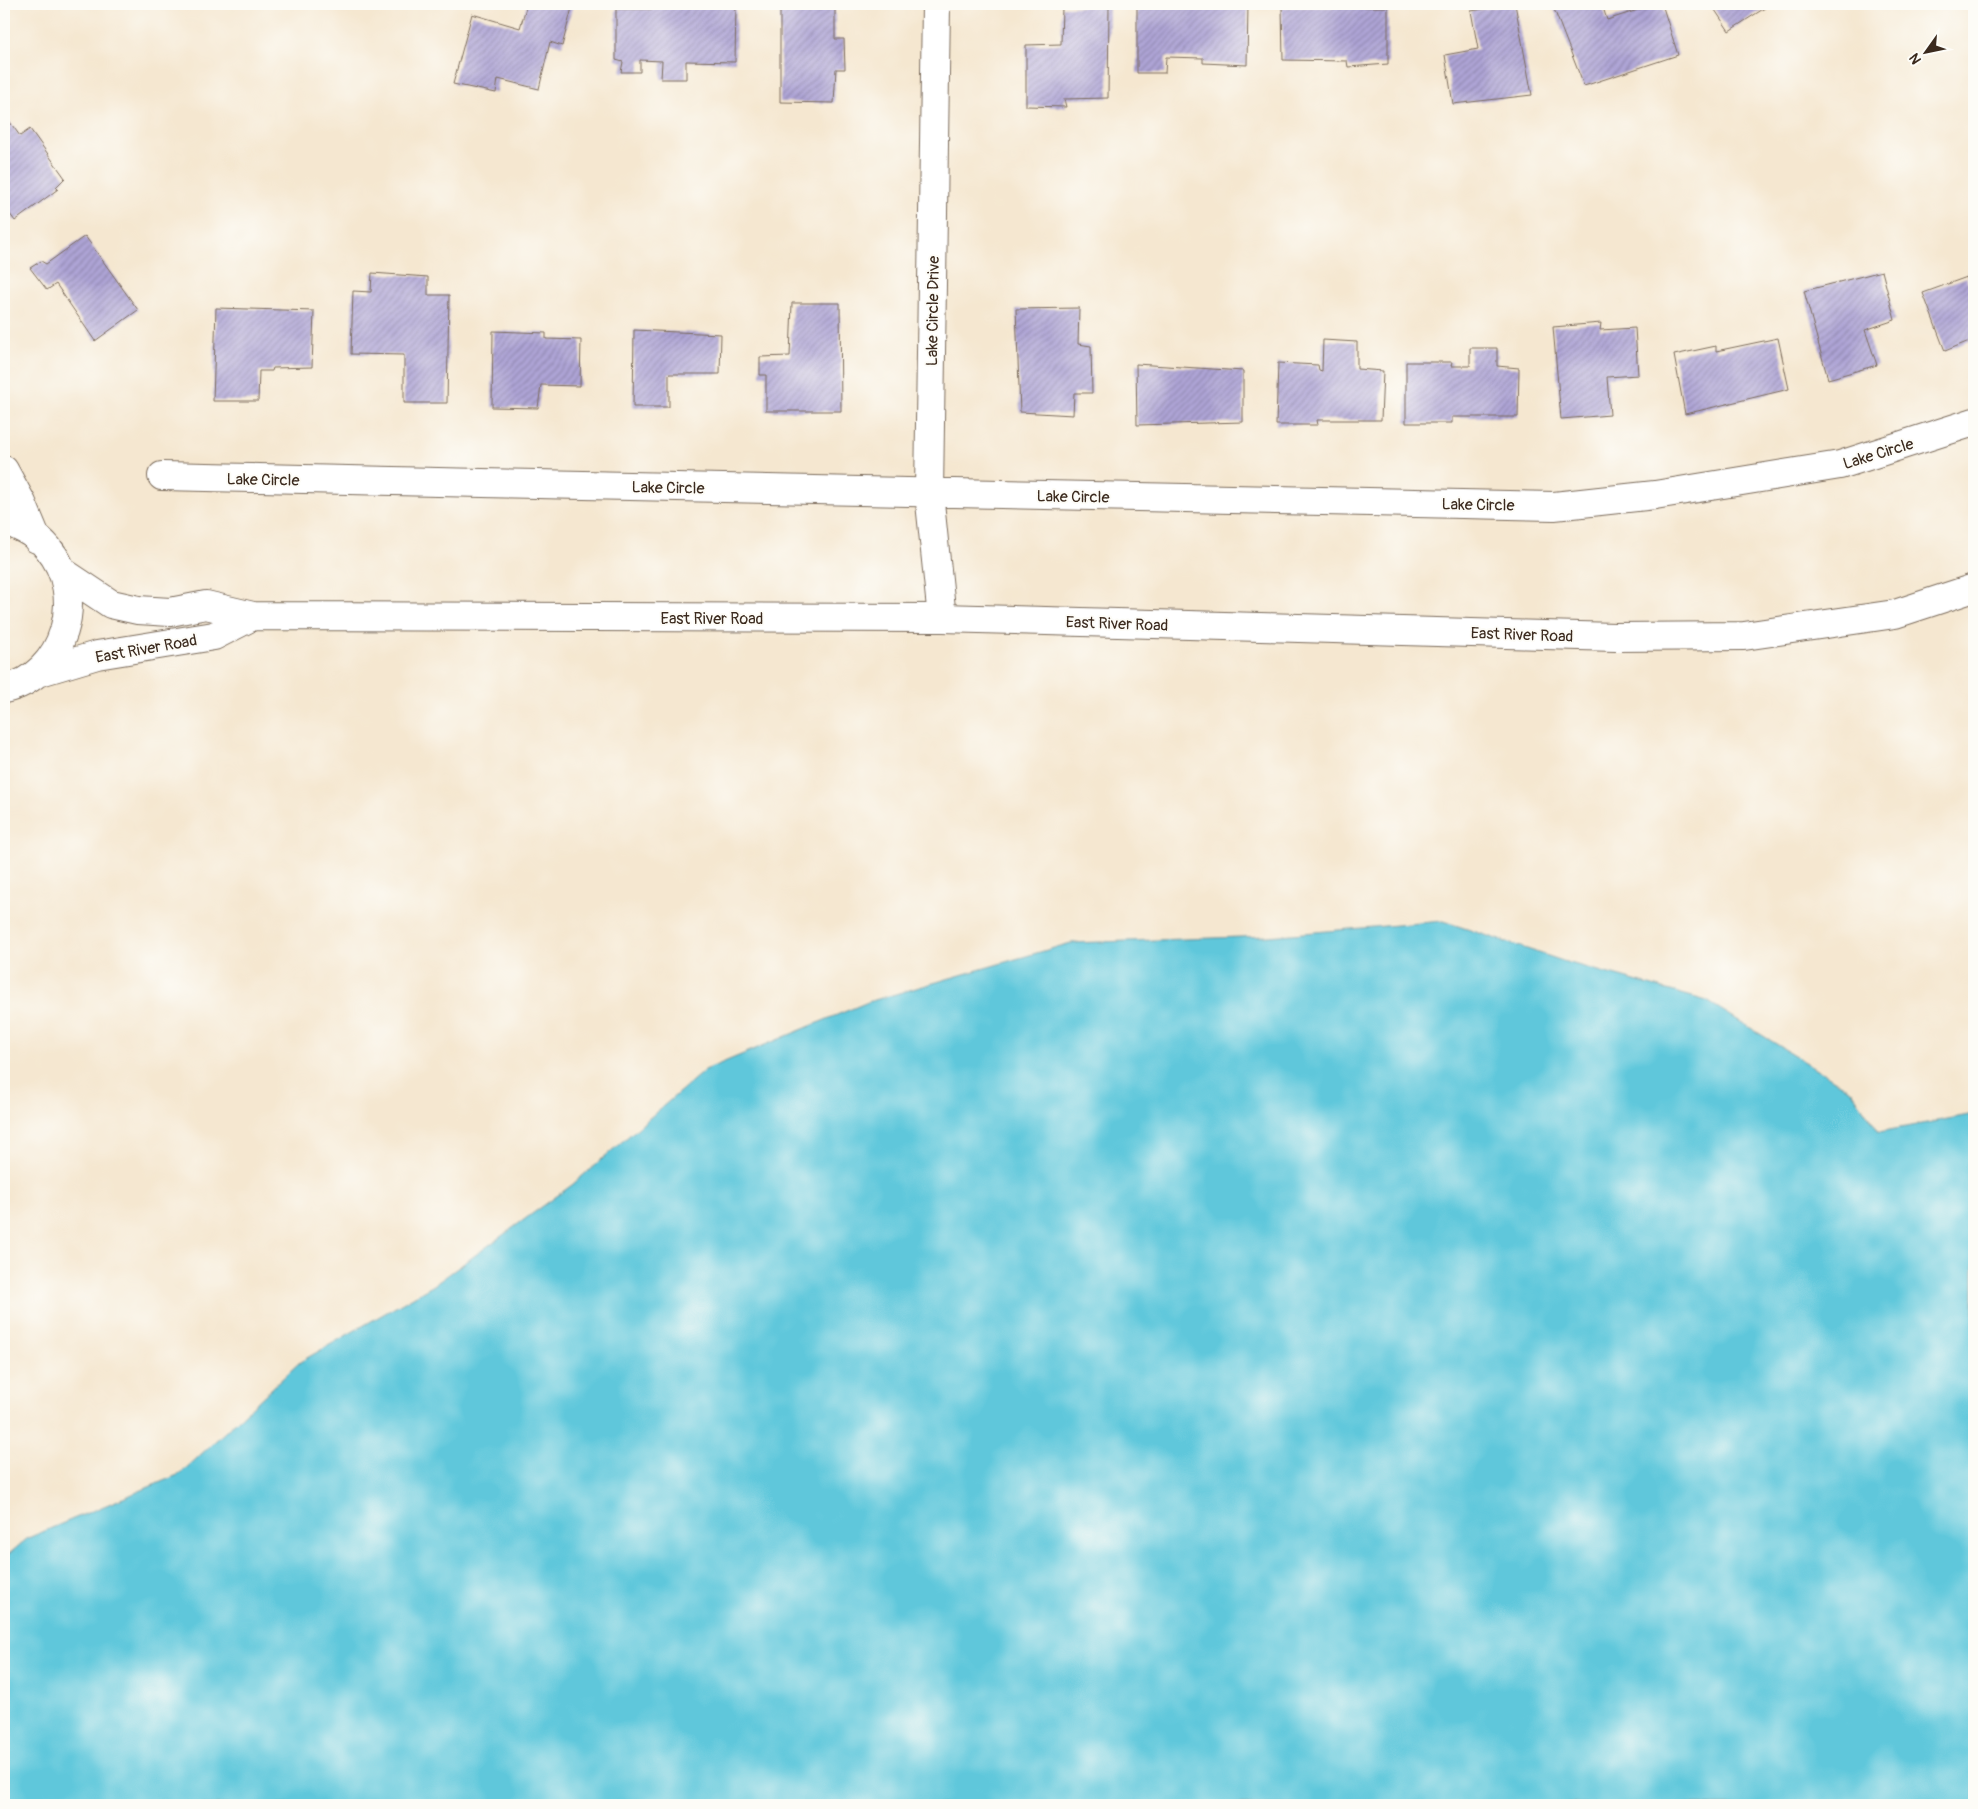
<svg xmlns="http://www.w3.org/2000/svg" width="1978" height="1809" viewBox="0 0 1978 1809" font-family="Pangolin,sans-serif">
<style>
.water{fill:#5fc7db;stroke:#4d787c}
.building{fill:url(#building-hatch)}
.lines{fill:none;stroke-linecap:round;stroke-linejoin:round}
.minor-casing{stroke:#7c6c5c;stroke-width:30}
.tertiary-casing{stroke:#7c6c5c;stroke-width:30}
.minor{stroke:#fff;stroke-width:28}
.tertiary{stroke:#fff;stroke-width:28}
.labels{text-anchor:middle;stroke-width:4;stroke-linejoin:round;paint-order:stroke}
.street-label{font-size:16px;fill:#3b2a1e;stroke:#fdfcf7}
</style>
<defs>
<pattern id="building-hatch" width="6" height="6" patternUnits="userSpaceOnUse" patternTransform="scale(1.25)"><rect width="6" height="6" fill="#aea4d6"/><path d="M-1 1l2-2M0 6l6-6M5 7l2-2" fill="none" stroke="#8f86ad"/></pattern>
</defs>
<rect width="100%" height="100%" fill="#fdfcf7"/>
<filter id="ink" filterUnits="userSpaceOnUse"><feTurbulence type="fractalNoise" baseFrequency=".02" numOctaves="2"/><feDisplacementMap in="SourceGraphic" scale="10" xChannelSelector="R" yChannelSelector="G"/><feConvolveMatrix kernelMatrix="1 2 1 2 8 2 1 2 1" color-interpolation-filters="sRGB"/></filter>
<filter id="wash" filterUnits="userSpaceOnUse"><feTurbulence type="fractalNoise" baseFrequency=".0096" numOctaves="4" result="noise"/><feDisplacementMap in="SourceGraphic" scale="20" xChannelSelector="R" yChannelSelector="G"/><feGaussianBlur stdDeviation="1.12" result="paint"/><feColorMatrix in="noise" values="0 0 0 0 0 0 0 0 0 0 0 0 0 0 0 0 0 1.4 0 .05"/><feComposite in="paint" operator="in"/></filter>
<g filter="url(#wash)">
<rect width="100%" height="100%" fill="#f5e7d0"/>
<!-- water -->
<path class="water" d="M1443,921l123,41 141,39 145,90 27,41 95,-18v691h-1970v-247l24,-20 152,-64 120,-112 134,-77 138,-100 133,-115 163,-68 203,-59 198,-7z"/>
<g id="blocks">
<!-- building -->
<path class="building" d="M527,4h46l-11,42 -12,-4 -11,47 -41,-10 -2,14 -43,-9 19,-70 48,14z
M653,4h83l-1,58 -49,-1v18h-25l1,-18 -22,-1v12h-19l2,-10 -7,-2v-51h36z
M780,4h55v35h9l1,30h-9l-2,34 -54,-1z
M1203,4h45l-1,61 -44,-2v-5l-37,-1 -1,16h-28v-66l66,-1z
M1515,4l17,91 -79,9 -8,-49 33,-6 -7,-38z
M1552,4h50l5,16 49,-16h6l16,51 -94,31z
M1711,4h60l-42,27z
M1109,6l-1,92 -44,1 2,8 -40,-1v-61l35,-1 1,-37z
M1282,7h106v57l-40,3 -1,-6 -64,-1z
M4,114l16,22 10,-7 35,49 -9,9 2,2 -43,32 -11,-15z
M85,236l53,74 -43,31 -39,-57 -9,6 -17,-22 11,-7 5,3z
M1882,271l13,49 -30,10 12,35 -49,14 -24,-88z
M372,273l56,4v18h21l-2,108h-43v-48l-53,-1 2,-63 18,1z
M1967,277v5l7,-3v60l-29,12 -22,-58z
M792,303h48l1,108h-75v-36h-6v-18l30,-1z
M216,308l98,3 -2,56 -39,1 -1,3h-13l-1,30h-45z
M1079,308l-1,36 13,2 1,47h-18l-1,22 -53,-3 -4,-103z
M1601,323l-1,7 35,-2 3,47 -31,2 3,38 -49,4 -8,-92z
M634,330l87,4 -1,40h-51v33h-36z
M493,331l53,2v6l35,1 -1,46 -39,-1 -3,23 -46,-1z
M1778,338l11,51 -104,25 -11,-59 42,-9v5z
M1323,340l34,2v27l26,2 -2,49h-64l1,5h-42l2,-62 40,2 1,5 3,1z
M1470,348h27v18l22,2 -1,49h-66v6h-46v-61h46l-1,4h19z
M1136,364l107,7v51l-106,3z"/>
</g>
</g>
<g filter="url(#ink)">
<use href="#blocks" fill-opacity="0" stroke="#7c6c5c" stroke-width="1"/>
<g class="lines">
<!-- minor casing -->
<g class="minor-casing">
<path id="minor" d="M936,4l-7,489 13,125
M162,476l1392,30 101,-11 185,-30 134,-43"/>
</g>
<!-- tertiary casing -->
<g class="tertiary-casing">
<path id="tertiary" d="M4,470l18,33 15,36
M4,520c16,7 33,14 44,28 40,47 17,128 -44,141
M63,572l48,32 27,6 32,2 36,-7 47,11 689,2 673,19 129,-1 151,-22 79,-26
M37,673l60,-18 117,-19 39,-20"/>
</g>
<!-- minor -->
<use href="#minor" class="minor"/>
<!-- tertiary -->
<use href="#tertiary" class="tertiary"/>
</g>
</g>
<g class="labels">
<!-- street labels -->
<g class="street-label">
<text transform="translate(932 311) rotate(-89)" y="6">Lake Circle Drive</text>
<text transform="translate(1878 453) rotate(-17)" y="6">Lake Circle</text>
<text transform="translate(263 479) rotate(1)" y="6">Lake Circle</text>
<text transform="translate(668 487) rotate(1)" y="6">Lake Circle</text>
<text transform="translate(1073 496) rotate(1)" y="6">Lake Circle</text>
<text transform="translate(1478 504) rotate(1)" y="6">Lake Circle</text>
<text x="712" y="624">East River Road</text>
<text transform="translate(1117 623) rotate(2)" y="6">East River Road</text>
<text transform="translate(1522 634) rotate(2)" y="6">East River Road</text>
<text transform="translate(146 648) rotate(-10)" y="6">East River Road</text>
</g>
</g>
<!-- margin -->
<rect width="1978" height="1809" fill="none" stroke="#fdfcf7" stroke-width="20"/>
<!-- north arrow -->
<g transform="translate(1926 52) rotate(237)" stroke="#fdfcf7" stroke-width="4" paint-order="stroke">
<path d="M0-4L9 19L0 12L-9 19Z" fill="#3b2a1e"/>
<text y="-8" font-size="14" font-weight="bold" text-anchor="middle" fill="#3b2a1e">N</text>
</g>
</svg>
